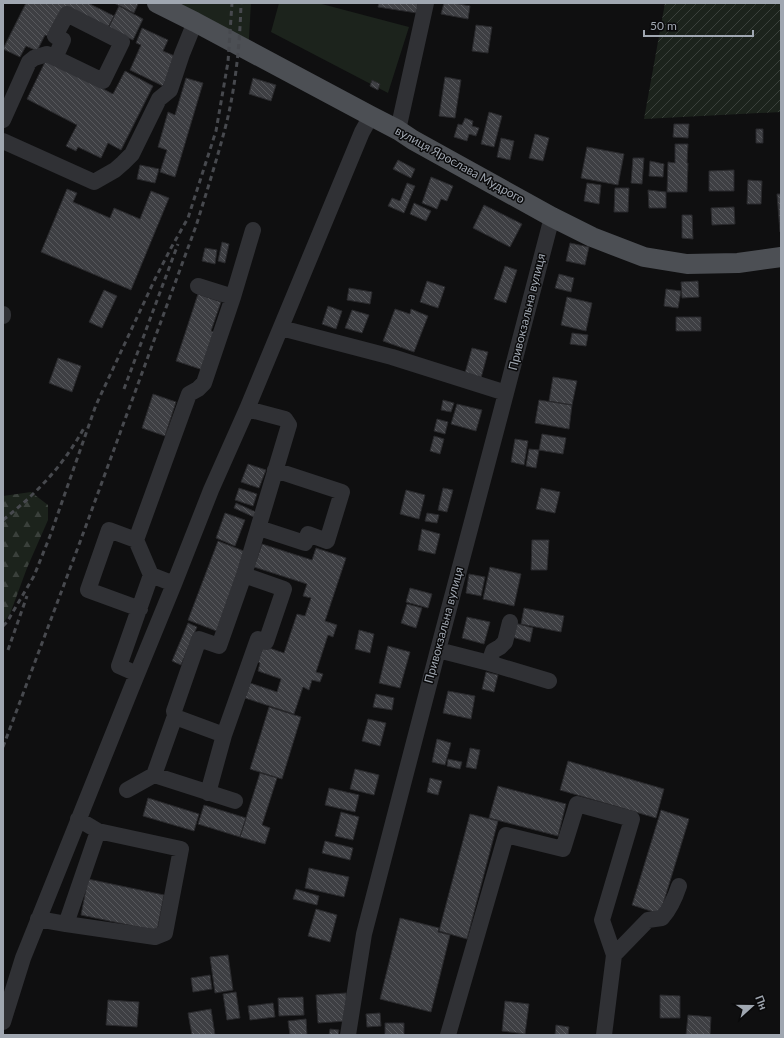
<svg xmlns="http://www.w3.org/2000/svg" width="784" height="1038" viewBox="0 0 784 1038" font-family="Lato,sans-serif">
<style>
.green{fill:#1c231c}
.forest{fill:url(#forest-firs)}
.garden{fill:url(#garden-furrows)}
.building{fill:url(#building-back-hatch);stroke:#29292c}
.lines{fill:none;stroke-linecap:round;stroke-linejoin:round}
.minor{stroke:#303135;stroke-width:16}
.major{stroke:#4c4f54;stroke-width:20}
.rail{stroke:#47494e;stroke-width:3;stroke-dasharray:5 4;stroke-linecap:butt}
.labels{text-anchor:middle;stroke-width:3;stroke-linejoin:round;paint-order:stroke}
.street-label{font-size:12px;fill:#a0a7b1;stroke:#0a0a0b}
</style>
<defs>
<pattern id="forest-firs" width="22" height="20" patternUnits="userSpaceOnUse"><rect width="22" height="20" fill="#1c231c"/><path d="M5 1l3.5 6h-7zM16 11l3.5 6h-7z" fill="#3a403b"/></pattern>
<pattern id="garden-furrows" width="10" height="10" patternUnits="userSpaceOnUse"><rect width="10" height="10" fill="#1c231c"/><path d="M-1 1l2-2M0 10L10 0M9 11l2-2" fill="none" stroke="#3a403b"/></pattern>
<pattern id="building-back-hatch" width="6" height="6" patternUnits="userSpaceOnUse"><rect width="6" height="6" fill="#3e3f43"/><path d="M-1 5l2 2M0 0l6 6M5-1l2 2" fill="none" stroke="#57585c"/></pattern>
</defs>
<rect width="100%" height="100%" fill="#0f0f10"/>
<!-- green -->
<path class="green" d="M149,3h102l-3,52z
M279,3h39l91,24 -21,66 -117,-61z"/>
<!-- forest -->
<path class="forest" d="M31,492l17,13v15l-21,48 -17,46 -7,9v-127z"/>
<!-- garden -->
<path class="garden" d="M665,3h116v109l-137,7z"/>
<!-- building -->
<path class="building" d="M26,3h62l26,13 -7,13 -42,-21 -15,29 -5,-2 -8,16 -11,-5 -6,11 -17,-8z
M114,3h22l2,1 -4,9z
M379,3h39l-1,10 -39,-6z
M444,3h10l16,3 -2,13 -27,-5z
M119,6l24,13 -10,21 -25,-11z
M476,25l16,2 -4,26 -16,-2z
M142,28l26,12 -5,11 14,6 -14,29 -33,-16 11,-25 -5,-2z
M46,60l67,34 12,-23 28,15 -32,64 -13,-7 -7,15 -23,-11 -2,4 -10,-5 11,-21 -50,-26z
M445,77l16,3 -6,38 -16,-2z
M186,78l17,5 -28,94 -15,-5 7,-22 -9,-3 10,-35 7,3z
M253,78l23,7 -5,16 -22,-7z
M372,80l8,4 -2,6 -8,-4z
M489,112l13,4 -8,31 -13,-3z
M465,118l8,3 -1,5 7,2 -3,8 -7,-2 -2,7 -13,-4 4,-13 4,1z
M674,124h15l-1,14 -15,-1z
M756,129h7v14h-7z
M535,134l14,4 -6,23 -14,-3z
M501,138l13,3 -4,19 -13,-3z
M675,144h13l-1,19h1l-1,29h-20l1,-30 7,1z
M587,147l37,7 -6,31 -37,-7z
M633,158h11l-2,26 -11,-1z
M398,160l17,9 -4,9 -18,-9z
M650,161l14,3 -1,13 -14,-1z
M140,165l19,4 -4,14 -18,-4z
M734,170v21h-25v-20z
M431,177l22,9 -6,15 -6,-2 -4,10 -15,-6z
M748,180l14,1 -1,23h-14z
M407,183l8,3 -11,27 -16,-7 4,-8 8,3z
M587,183l14,2 -2,19 -15,-3z
M615,188h14l-1,24h-14z
M67,189l10,4 -4,9 37,16 4,-10 26,11 11,-28 18,7 -38,92 -90,-38z
M648,190l18,2v16h-17z
M777,194h4v38h-1z
M414,203l17,8 -5,10 -16,-7z
M484,205l38,19 -12,23 -37,-19z
M734,207l1,17 -23,1 -1,-17z
M682,215h10l1,24 -11,-1z
M222,242l7,2 -4,19 -7,-2z
M570,243l19,4 -4,18 -19,-4z
M205,248l12,2 -2,14 -13,-3z
M505,266l12,4 -11,33 -12,-4z
M559,274l15,4 -3,14 -16,-4z
M427,281l18,6 -7,21 -18,-6z
M698,281l1,16 -17,1 -1,-16z
M349,288l23,4 -2,12 -23,-4z
M666,289l15,2 -3,17 -14,-2z
M104,290l13,6 -15,32 -13,-6z
M198,294l23,8 -10,29 7,2 -12,38 -30,-10z
M567,297l25,6 -6,28 -25,-6z
M328,306l14,5 -6,18 -14,-5z
M395,309l15,5 1,-5 17,7 -14,36 -31,-11z
M352,310l17,5 -7,18 -17,-5z
M676,317h25v14h-25z
M572,333l16,2 -2,11 -16,-2z
M472,348l16,4 -7,26 -16,-5z
M58,358l23,8 -9,26 -23,-9z
M553,377l24,4 -5,24 -23,-4z
M153,394l23,8 -11,34 -23,-8z
M443,400l11,3 -3,9 -10,-2z
M539,400l33,5 -3,24 -34,-6z
M457,404l25,6 -6,21 -25,-7z
M437,419l11,3 -3,12 -11,-3z
M542,434l24,4 -3,16 -24,-4z
M434,436l10,3 -4,15 -10,-3z
M515,439l13,2 -4,24 -13,-3z
M529,449l10,1 -3,18 -10,-2z
M248,464l18,6 -7,18 -18,-6z
M239,488l18,6 -4,12 -18,-6z
M443,488l10,2 -6,22 -9,-2z
M541,488l19,4 -5,21 -19,-4z
M406,490l19,5 -6,24 -19,-5z
M236,503l22,10 -2,5 -22,-10z
M225,513l20,7 -10,26 -19,-8z
M427,513l12,2 -2,8 -12,-2z
M422,529l18,5 -5,20 -17,-4z
M532,540h17l-2,30h-16z
M218,541l31,12 -30,79 -31,-12z
M262,544l50,16 4,-12 30,10 -21,63 12,4 -4,12 -5,-2 -12,37 7,2 -3,8 -8,-2 -3,10 -6,-3 -9,27 -49,-16 5,-15 27,9 4,-13 -23,-8 2,-8 -2,-1 5,-16 21,7 13,-39 8,2 6,-18 -8,-2 4,-12 -53,-17z
M490,567l31,7 -7,32 -31,-7z
M469,574l16,3 -4,19 -15,-3z
M410,588l22,6 -4,14 -22,-6z
M407,604l15,4 -6,20 -15,-5z
M524,608l40,8 -3,16 -40,-8z
M467,617l23,5 -6,22 -22,-6z
M188,623l9,4 -16,38 -9,-4z
M515,623l18,5 -3,14 -18,-5z
M359,630l15,4 -4,19 -15,-4z
M388,646l22,6 -10,36 -21,-5z
M486,672l12,3 -4,17 -12,-3z
M448,691l27,5 -4,23 -28,-6z
M376,694l18,4 -2,12 -19,-3z
M269,707l32,10 -19,62 -32,-10z
M368,719l18,4 -6,23 -18,-5z
M437,739l14,4 -6,22 -13,-3z
M470,748l10,2 -4,19 -10,-2z
M448,759l14,3 -2,7 -13,-3z
M568,761l96,28 -8,29 -96,-28z
M355,769l24,6 -5,20 -24,-6z
M260,773l17,5 -15,47 8,3 -5,16 -25,-7z
M430,778l12,3 -4,14 -11,-3z
M498,786l68,18 -8,32 -69,-18z
M329,788l30,7 -4,17 -30,-7z
M148,798l51,16 -5,17 -51,-15z
M204,805l42,13 -6,19 -42,-13z
M661,810l28,9 -29,95 -28,-9z
M341,812l18,5 -6,23 -18,-4z
M470,814l28,7 -31,118 -28,-8z
M325,841l28,7 -3,12 -28,-7z
M309,868l40,9 -5,20 -39,-9z
M88,879l76,16 -7,36 -76,-16z
M296,889l23,7 -2,9 -24,-6z
M316,909l21,6 -7,27 -22,-6z
M400,918l39,10 -1,4 12,3 -19,77 -51,-13z
M228,955l5,35 -18,3 -5,-36z
M210,975l2,14 -19,3 -2,-14z
M236,992l4,26 -13,2 -4,-26z
M346,993l2,28 -30,2 -2,-28z
M660,995l20,1v22h-20z
M303,997l1,18 -25,1 -1,-18z
M108,1000l31,2 -2,25 -31,-2z
M505,1001l24,3 -4,30 -23,-3z
M273,1003l2,14 -25,3 -2,-14z
M211,1009l4,26h-23l-4,-22z
M380,1013l1,13 -14,1 -1,-13z
M688,1015l23,2 -1,18h-24z
M306,1019l1,16h-17l-2,-14z
M385,1023h19v12h-19z
M556,1025l13,2 -1,8h-13z
M330,1029l9,1 -1,5h-9z"/>
<g class="lines">
<!-- minor -->
<path class="minor" d="M3,120l26,-58 5,-4 13,-4 56,27 19,-39 -55,-28 -12,22 8,4 -8,18
M398,130l28,-127
M3,141l91,41 21,-12 8,-7 9,-9 27,-55 11,-9 12,-36 13,-32
M198,286l35,11
M3,314v2
M281,328l111,29 114,36
M259,528l46,15 3,-9 19,7 15,-49 -67,-22
M136,540l15,35 23,9
M244,575l40,14 -18,53 -8,-3 -34,96 -46,-17 -3,-2 -1,-5 25,-72 20,7 25,-71 45,-150 -4,-6 -38,-10
M140,609l-52,-19 21,-60 27,10 53,-146 9,-5 6,-6 29,-86 20,-67
M438,650l51,13 60,18
M489,663l4,-12 7,-4 5,-5 5,-20
M137,674l-18,-8 32,-91
M175,716l-21,59 81,26
M127,790l27,-15
M208,793l16,-58
M78,819l20,12 -32,93 89,13 10,-4 16,-84 -83,-18
M38,919l28,5
M614,955l34,-35 14,-2c8,-9 13,-20 17,-32
M3,1022l20,-64 108,-269 43,-105 37,-94 36,-81 115,-277 9,-16
M348,1035l16,-101 74,-284 68,-257 46,-176
M448,1035l58,-200 57,14 14,-45 55,15 -30,101 12,35 -10,80"/>
<!-- major -->
<path class="major" d="M157,3l38,19 176,94 27,14 15,10 139,77 40,20 52,20 43,7 51,-1 43,-6"/>
<!-- rail -->
<path class="rail" d="M124,389l54,-145
M3,520c34,-27 60,-54 81,-92
M3,626l4,-4 27,-46 16,-40 46,-131 59,-126 16,-31 17,-30 28,-87 12,-69 4,-59
M8,650l19,-54
M3,747l77,-205 116,-316c11,-35 22,-70 31,-105 9,-38 13,-79 14,-118"/>
</g>
<g class="labels">
<!-- street labels -->
<g class="street-label">
<text transform="translate(460 165) rotate(29)" y="4">вулиця Ярослава Мудрого</text>
<text transform="translate(527 312) rotate(-76)" y="4">Привокзальна вулиця</text>
<text transform="translate(444 625) rotate(-75)" y="4">Привокзальна вулиця</text>
</g>
</g>
<!-- border -->
<rect width="784" height="1038" fill="none" stroke="#a0a7b1" stroke-width="8"/>
<!-- north arrow -->
<g transform="translate(752 1006) rotate(69)" stroke="#0a0a0b" stroke-width="3" paint-order="stroke">
<path d="M0-3L7 15L0 10L-7 15Z" fill="#a0a7b1"/>
<text y="-6" font-size="11" font-weight="bold" text-anchor="middle" fill="#a0a7b1">Пн</text>
</g>
<!-- scale -->
<path d="M644 30v6h109v-6" fill="none" stroke="#a0a7b1" stroke-width="2"/>
<text x="650" y="30" font-size="12" fill="#a0a7b1" stroke="#0a0a0b" stroke-width="3" paint-order="stroke">50 m</text>
</svg>
